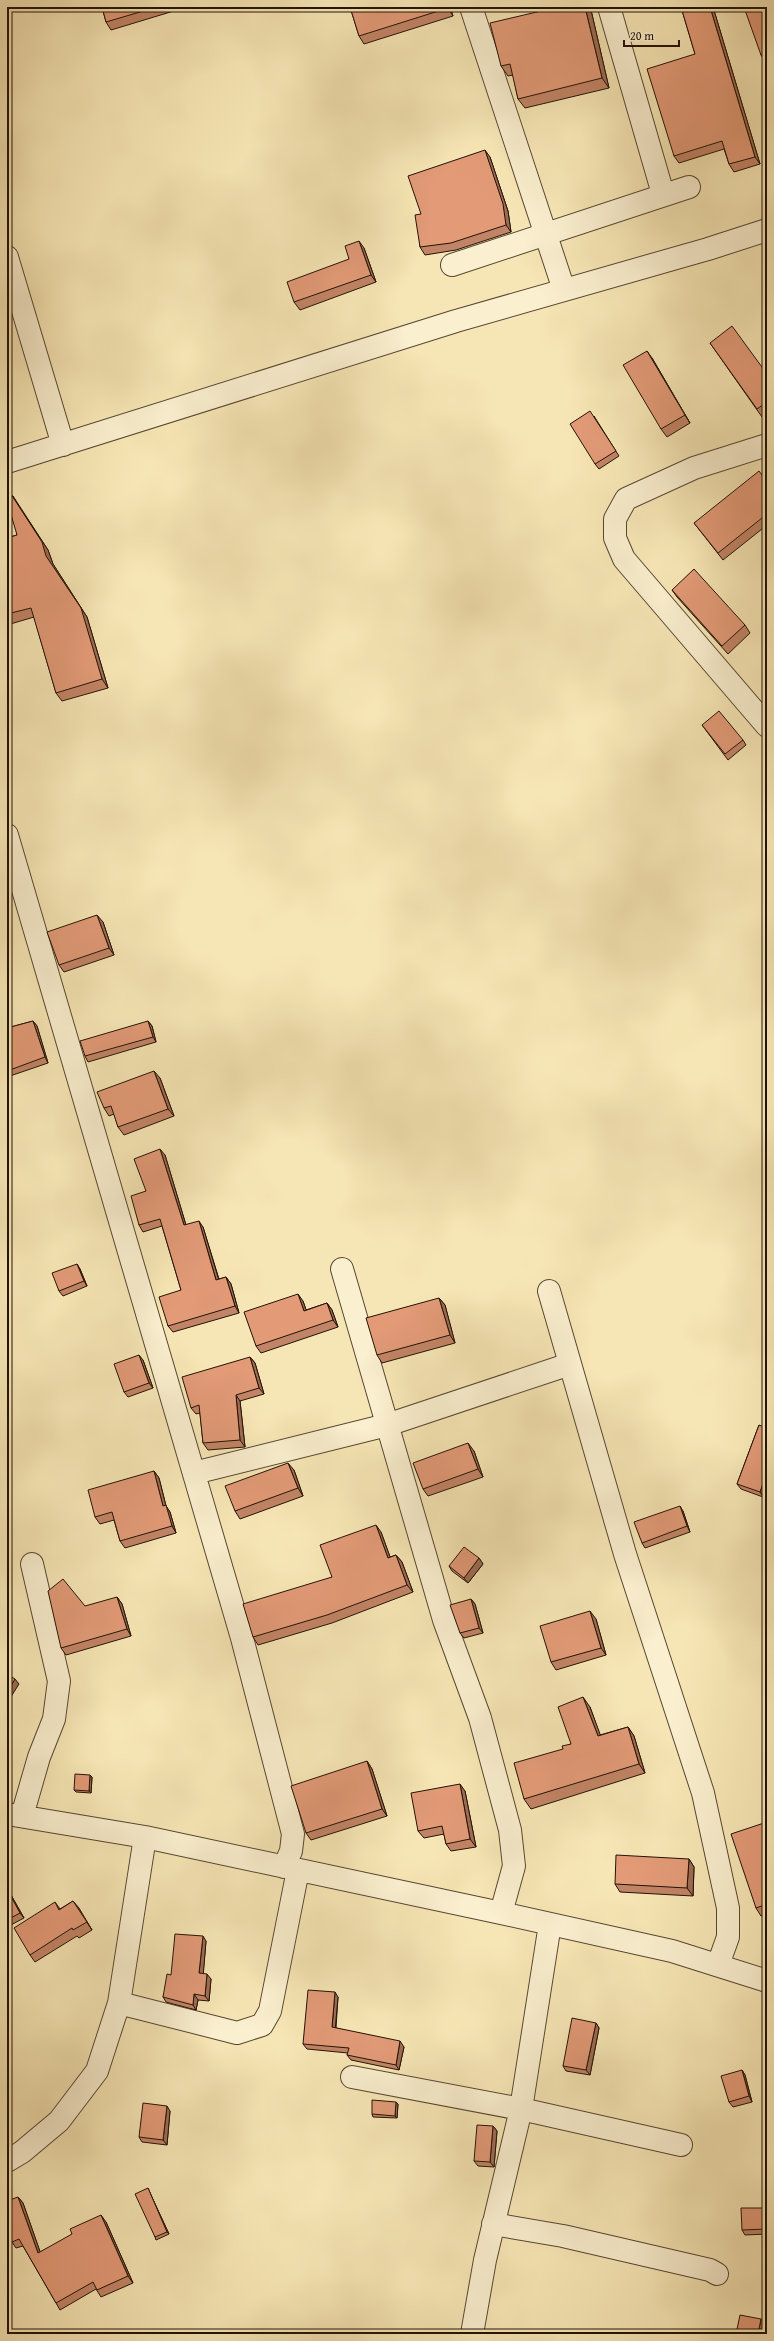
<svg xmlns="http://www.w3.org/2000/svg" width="774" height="2341" viewBox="0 0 774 2341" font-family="'Gentium Book Plus',serif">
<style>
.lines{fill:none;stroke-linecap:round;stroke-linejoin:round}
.minor-casing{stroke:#574732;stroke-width:24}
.minor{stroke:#faefcf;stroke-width:22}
.wall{fill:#c28466;stroke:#221206}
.shaded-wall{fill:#9e6c53;stroke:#221206}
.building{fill:#e29a77;stroke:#221206}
</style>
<rect width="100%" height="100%" fill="#f7e6b5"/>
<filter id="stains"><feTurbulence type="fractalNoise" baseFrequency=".005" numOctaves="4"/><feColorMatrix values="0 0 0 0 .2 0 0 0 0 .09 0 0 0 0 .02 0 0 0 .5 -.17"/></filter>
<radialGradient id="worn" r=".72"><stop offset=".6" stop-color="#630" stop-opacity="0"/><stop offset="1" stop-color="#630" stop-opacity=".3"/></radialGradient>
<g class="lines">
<!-- minor casing -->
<g class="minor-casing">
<path id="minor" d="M471,7l93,283
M609,7l54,187
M7,257l56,188
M452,265l237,-78
M767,445l-73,23 -68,31 -11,20v19l9,21 143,167
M7,462l449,-141 252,-72 59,-19
M7,835l235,803 51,196 -2,17 -7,16
M342,1269l102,351 36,98 30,112 4,36 -13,47
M549,1291l76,263 78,239 25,115v29l-10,28
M194,1473l193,-48 183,-61
M7,1814l138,23 356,76 171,38 95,30
M22,1816l17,-59 15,-38 5,-38 -27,-117
M119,2003l118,30 25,-8 8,-14 28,-141
M352,2077l169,32 160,36
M7,2161l15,-9 37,-31 38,-50 22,-68 26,-166
M493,2224l70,12 147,34 7,4
M472,2334l13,-74 36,-151 29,-185"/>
</g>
<!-- minor -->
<use href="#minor" class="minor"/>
</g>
<!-- wall -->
<path class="wall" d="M102,7h85l-76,23 -5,-8z
M350,7h100l3,9 -89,28 -5,-8z
M558,7h30l3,3 18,78 -84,20 -7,-9 -5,-24 -5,1 -7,-10z
M681,7h32l47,157 -26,8 -5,-8 -5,-15 -45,14 -5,-7 21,-102z
M767,7v55l-1,1 -5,-8z
M490,157l18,54 3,21 -55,18 -31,5 -5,-8 1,-33z
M364,248l12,34 -76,28 -6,-8z
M710,343l57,31v40l-5,3z
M652,358l38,65 -23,14 -6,-8z
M594,416l25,40 -20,13 -4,-5z
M767,482v43l-44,35 -29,-37z
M13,496l35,54 5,14 34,53 21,71 -46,13 -6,-8 -22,-76 -27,8v-87l10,-3z
M672,590l73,35 5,8 -22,21 -51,-57z
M702,725l41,15 3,5 -18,15z
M103,922l11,33 -50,17 -5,-7z
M33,1021l4,5 11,37 -41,14v-49z
M148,1021l4,5 4,16 -68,20 -3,-6z
M160,1078l14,38 -50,19 -6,-8 -4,-13 -5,2 -5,-8z
M165,1155l21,70 17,2 16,52 7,-2 5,7 8,29 -66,19 -5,-6 13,-36 -19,-64 -19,6 -4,-7 7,-34z
M77,1264l3,5 7,17 -24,10 -4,-5z
M439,1298l6,7 10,38 -73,20 -5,-8z
M303,1301l3,9 21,-7 5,7 6,17 -77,26 -5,-7z
M250,1357l5,6 9,31 -24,7 5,46 -37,3 -5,-7 -3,-30 -4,1 -5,-6z
M143,1360l10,28 -25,9 -4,-5z
M759,1425l4,72 -22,-8 -4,-5z
M474,1451l9,26 -55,19 -5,-7z
M294,1470l9,26 -63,23 -5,-8z
M154,1471l5,7 7,28 4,6 6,21 -51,15 -5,-7 -6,-21 -14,4 -5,-7z
M683,1511l7,21 -45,16 -3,-5z
M381,1532l9,25 6,-2 6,7 11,30 -81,31 -74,22 -5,-8 79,-60z
M479,1558l4,6 -15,19 -16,-12 -3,-5z
M117,1597l5,7 9,32 -65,19 -5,-7z
M471,1599l4,5 8,29 -19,5 -4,-5z
M596,1619l10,36 -50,15 -5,-8z
M590,1707l10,28 28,-8 6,9 11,37 -114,36 -7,-10 39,-50 8,-5z
M367,1761l5,8 15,47 -76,24 -5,-7z
M92,1777l-1,16 -15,-1 -2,-2z
M465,1791l11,56 -25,4 -5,-7 -2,-10 -20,4 -6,-7z
M767,1822v92l-6,2 -5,-8z
M689,1859l5,8 -1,29 -73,-4 -5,-8z
M7,1888l17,30 -17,9z
M73,1901l19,29 -13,8 -2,-2 -42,26 -5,-7 25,-53 5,7z
M206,1941l-3,33 8,5 -2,22 -11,-1 -2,10 -30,-8 -3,-5 8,-22z
M338,1997l-2,31 68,19 -5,23 -48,-10 -4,-5 1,-2 -41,-4 -4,-5z
M596,2023l3,5 -9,47 -24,-4 -3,-5z
M742,2070l3,5 7,27 -19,5 -4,-5z
M398,2104l-1,14 -24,-1 -1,-3z
M170,2111l-3,34 -25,-3 -3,-5z
M493,2126l4,5 -3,36 -16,-1 -4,-5z
M149,2191l20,43 -13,6 -1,-3z
M18,2197l5,6 17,49 66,-30 27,61 -32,14 -5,-8 -36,21 -4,-7 -33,-57 -7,2 -4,-6z
M767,2208v26l-22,1 -3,-5z"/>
<!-- shaded-wall -->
<path class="shaded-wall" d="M447,7h3l3,9 -5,-8z
M585,7h3l3,3 18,78 -7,-10z
M710,7h3l47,157 -5,-7z
M485,150l5,7 18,54 3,21 -5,-7z
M359,241l5,7 12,34 -5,-7z
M647,351l5,7 38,65 -5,-8z
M7,488l41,62 5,14 34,53 21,71 -6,-9z
M97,915l6,7 11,33 -5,-7z
M33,1021l4,5 11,37 -3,-6z
M148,1021l4,5 4,16 -3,-5z
M154,1071l6,7 14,38 -6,-7z
M160,1149l5,6 23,77 -4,-7z
M199,1221l4,6 18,60 -5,-7z
M77,1264l3,5 7,17 -3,-5z
M226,1277l5,7 8,29 -4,-7z
M298,1294l5,7 6,17 -5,-7z
M439,1298l6,7 10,38 -5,-8z
M327,1303l5,7 6,17 -5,-7z
M139,1355l4,5 10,28 -4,-5z
M250,1357l5,6 9,31 -5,-6z
M236,1395l4,6 5,46 -5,-7z
M468,1443l6,8 9,26 -5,-8z
M288,1463l6,7 9,26 -5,-8z
M154,1471l5,7 7,28 4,6 6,21 -4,-7 -9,-20z
M767,1472v15l-4,10 -3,-5z
M680,1506l3,5 7,21 -3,-6z
M376,1525l5,7 12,33 -5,-7z
M396,1555l6,7 11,30 -6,-7z
M479,1558l4,6 -15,19 -4,-5z
M117,1597l5,7 9,32 -4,-7z
M471,1599l4,5 8,29 -4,-5z
M590,1611l6,8 10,36 -5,-7z
M15,1679l4,5 -12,19v-11z
M583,1697l7,10 14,38 -6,-9z
M628,1727l6,9 11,37 -6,-9z
M367,1761l5,8 15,47 -5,-7z
M90,1775l2,2 -1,16 -2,-2z
M460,1784l5,7 11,56 -6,-8z
M689,1859l5,8 -1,29 -6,-8z
M7,1888l17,30 -4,-5 -13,-24z
M73,1901l6,7 13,22 -5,-8z
M203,1936l3,5 -3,37 -4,-5z
M207,1974l4,5 -2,22 -4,-5z
M335,1992l3,5 -3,35 -3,-5z
M194,1994l4,6 -2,10 -3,-5z
M596,2023l3,5 -9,47 -4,-5z
M400,2041l4,6 -5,23 -3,-5z
M742,2070l3,5 7,27 -3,-6z
M396,2102l2,2 -1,14 -2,-2z
M167,2106l3,5 -3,34 -4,-5z
M493,2126l4,5 -3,36 -4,-5z
M148,2188l1,3 20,43 -2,-2z
M18,2197l5,6 20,57 -5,-7z
M101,2215l5,7 27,61 -5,-7z
M761,2319l4,6 -1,9h-6z"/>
<!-- building -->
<path class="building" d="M102,7h55l-51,15z
M350,7h97l1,1 -89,28z
M558,7h27l17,71 -84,21 -8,-35 -9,2 -11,-43z
M681,7h29l45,150 -26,7 -7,-23 -48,15 -27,-87 48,-15z
M753,7h14v46l-6,2 -16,-45z
M485,150l18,54 3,21 -55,18 -31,4 -5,-32 6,-1 -13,-38z
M359,241l12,34 -77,27 -7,-20 62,-23 -4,-13z
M732,326l35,48v28l-10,7 -47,-66z
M647,351l38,64 -24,14 -38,-64z
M590,411l26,40 -21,13 -25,-40z
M759,471l8,11v32l-49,39 -24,-30z
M7,488l35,54 4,14 35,52 21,71 -46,14 -25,-85 -24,6v-76l10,-3 -10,-34z
M694,569l51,56 -23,21 -50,-56z
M767,684v5l-3,-3z
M719,711l24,29 -18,14 -23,-29z
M97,915l12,33 -50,17 -12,-33z
M33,1021l12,36 -38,14v-43z
M148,1021l5,16 -68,19 -5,-15z
M154,1071l14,38 -50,18 -7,-21 -7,2 -7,-16z
M160,1149l24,76 15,-4 17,59 10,-3 9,29 -67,20 -9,-29 22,-7 -21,-71 -21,6 -8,-29 15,-5 -12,-32z
M77,1264l7,17 -25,10 -7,-18z
M298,1294l6,17 23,-8 6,17 -77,26 -12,-34z
M439,1298l11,37 -73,20 -11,-37z
M139,1355l10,28 -25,9 -10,-28z
M250,1357l9,31 -23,7 4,45 -37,3 -4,-38 -8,3 -9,-31z
M759,1425l8,3v44l-7,20 -23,-8z
M468,1443l10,26 -55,20 -10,-26z
M288,1463l10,25 -63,23 -10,-25z
M154,1471l9,35 3,-1 6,21 -52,15 -8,-29 -17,5 -7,-27z
M680,1506l7,20 -45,17 -8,-21z
M376,1525l12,33 8,-3 11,30 -80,30 -74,22 -10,-33 89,-27 -12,-32z
M464,1547l15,11 -15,20 -15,-12z
M63,1579l22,27 32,-9 10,32 -66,19 -13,-57z
M471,1599l8,29 -19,5 -10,-28z
M590,1611l11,37 -50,14 -11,-36z
M7,1674l8,5 -8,13z
M583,1697l15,39 30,-9 11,37 -115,35 -10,-36 49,-14 -1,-3 9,-2 -13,-37z
M367,1761l15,48 -76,24 -15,-47z
M75,1774l15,1 -1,16 -15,-1z
M460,1784l10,55 -24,5 -4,-18 -24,5 -7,-38z
M767,1822v82l-11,4 -25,-74z
M616,1855l73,4 -2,29 -72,-4z
M7,1889l13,24 -13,7z
M73,1901l14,21 -14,8 -1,-2 -42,27 -16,-27 41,-26 4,8z
M175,1934l28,2 -4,37 8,1 -2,22 -11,-2 -1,11 -30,-8 4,-23 4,1z
M308,1990l27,2 -3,35 68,14 -4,24 -49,-10 2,-7 -46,-4z
M572,2018l24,5 -10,47 -23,-4z
M742,2070l7,26 -20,6 -8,-26z
M372,2100l24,2 -1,14 -23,-2z
M143,2103l24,3 -4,34 -24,-3z
M477,2125l16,1 -3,36 -16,-1z
M148,2188l19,44 -12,5 -20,-43z
M18,2197l20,56 34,-19 -2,-5 31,-14 27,61 -31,14 -4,-8 -37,21 -37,-64 -7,3 -5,-14v-27z
M741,2208h26v21l-25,1z
M740,2315l21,4 -3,15h-22z"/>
<!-- margin -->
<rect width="774" height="2341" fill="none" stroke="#f7e6b5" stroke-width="24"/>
<rect x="8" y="8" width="758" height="2325" fill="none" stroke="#221206" stroke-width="2"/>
<rect x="12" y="12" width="750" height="2317" fill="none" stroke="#221206"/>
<!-- scale -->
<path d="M624 40v6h55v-6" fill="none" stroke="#221206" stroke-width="2"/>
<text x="630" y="40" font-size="12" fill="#221206" stroke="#faefcf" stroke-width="3" paint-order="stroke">20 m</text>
<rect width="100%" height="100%" filter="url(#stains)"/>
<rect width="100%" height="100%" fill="url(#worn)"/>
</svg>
